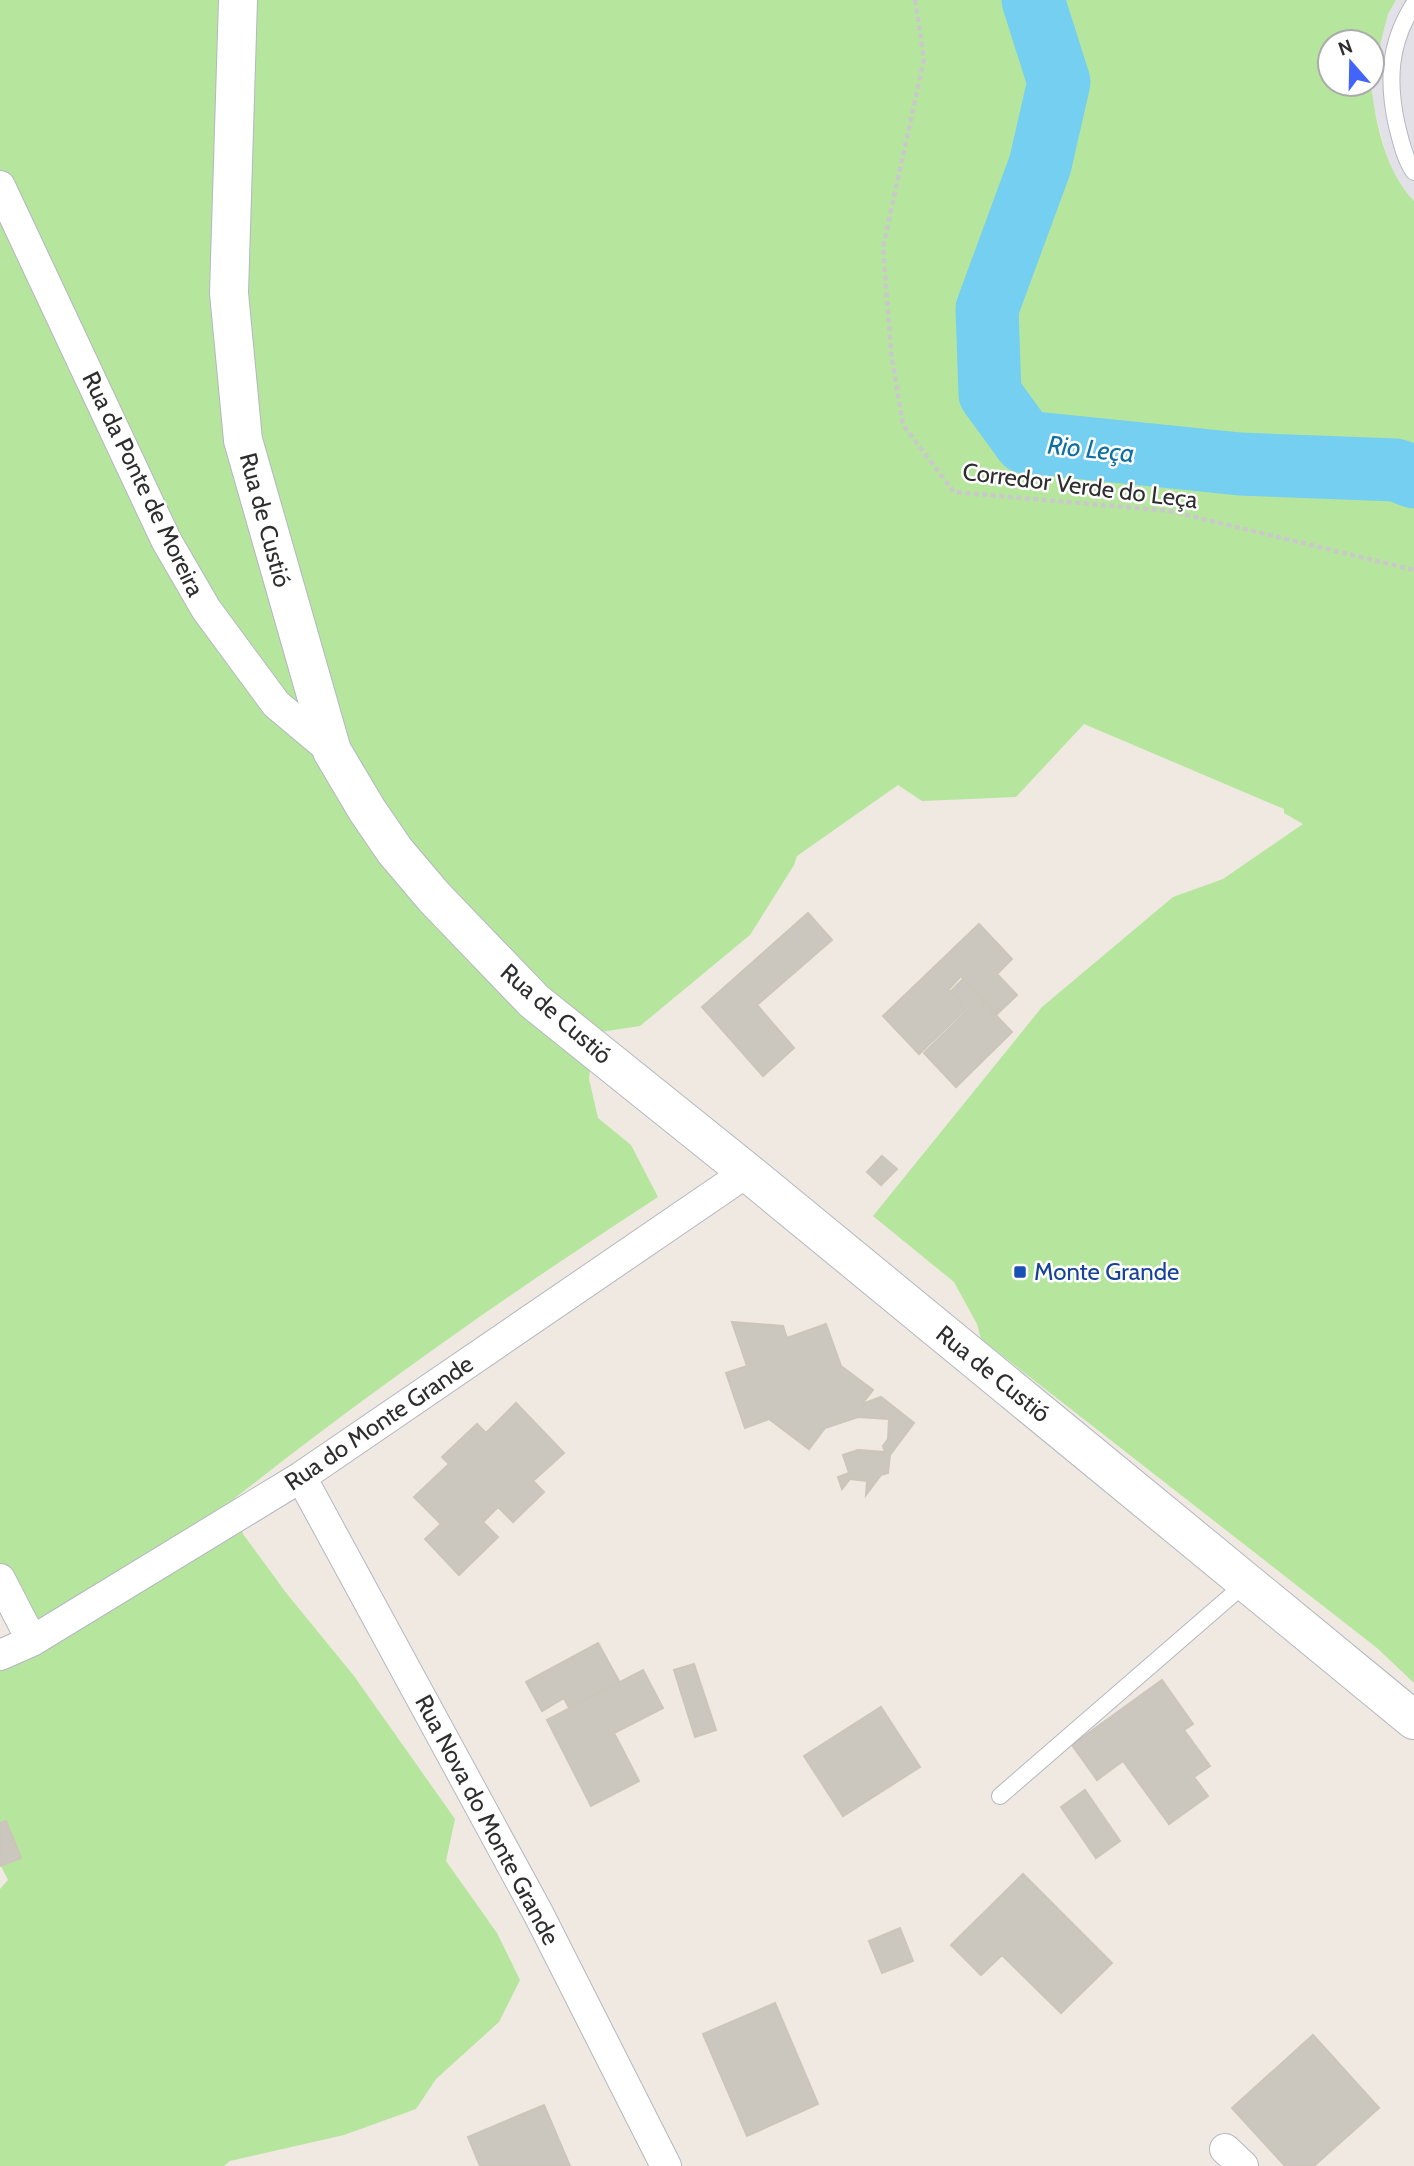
<svg xmlns="http://www.w3.org/2000/svg" width="1414" height="2166" viewBox="0 0 1414 2166" font-family="Cabin,sans-serif">
<style>
.industrial{fill:#e3e1e8}
.green{fill:#b6e59e}
.lines{fill:none;stroke-linecap:round;stroke-linejoin:round}
.river{stroke:#75cff0;stroke-width:63}
.building{fill:#cbc7bf;stroke:#cbc5ba;stroke-width:2}
.service-casing{stroke:#b4b7c1;stroke-width:18}
.minor-casing{stroke:#b4b7c1;stroke-width:32}
.secondary-casing{stroke:#b4b7c1;stroke-width:40}
.path{stroke:#c9c9c9;stroke-width:4.5;stroke-dasharray:5 3.5;stroke-linecap:butt}
.service{stroke:#fff;stroke-width:16}
.minor{stroke:#fff;stroke-width:30}
.secondary{stroke:#fff;stroke-width:38}
.transit-dot{fill:#1a4fb4;stroke:#fff;stroke-width:2.5}
.labels{text-anchor:middle;stroke-width:5;stroke-linejoin:round;paint-order:stroke}
.street-label{font-size:24px;fill:#2e2e2e;stroke:#fff}
.transit-label{font-size:24px;fill:#164399;stroke:#fff;text-anchor:start}
.water-label{font-size:26px;font-style:italic;fill:#0d6fa3;stroke:#fff}
</style>
<rect width="100%" height="100%" fill="#efe9e1"/>
<!-- industrial -->
<path class="industrial" d="M1396,0h18v201l-14,-17 -11,-20 -16,-60 -2,-20 9,-43 8,-27z"/>
<!-- green -->
<path class="green" d="M0,0h1396l-8,14 -16,61v-33h-42v42h41c5,41 14,86 43,117v1482l-37,-35 -396,-309 -4,-15 -23,-42 -81,-66 169,-209 131,-110 50,-18 80,-55 -19,-11v-4l-200,-85 -68,73 -94,4 -24,-16 -101,71 -3,9 -44,70 -110,91 -46,7 -5,46 9,39 33,27 27,52c-145,94 -287,194 -423,301l8,36 44,60 67,82 101,143 -9,42 51,72 23,47 -21,42 -63,57 -20,30 -72,26 -114,26 -6,5h-224v-277l8,-9 -8,-16v-219l12,-11 -12,-49z"/>
<g class="lines">
<!-- river -->
<path class="river" d="M1033,0l26,82 -19,83 -53,144 3,85 35,48 215,22 156,6 18,7"/>
</g>
<!-- building -->
<path class="building" d="M808,913l24,27 -75,65 37,43 -31,28 -61,-69z
M979,924l33,35 -15,15 20,21 -20,19 -36,-38 -13,14 18,19 -47,45 -36,-38z
M962,980l50,52 -56,55 -32,-34 45,-44 -18,-18z
M882,1156l15,13 -16,16 -14,-13z
M732,1322l51,4 4,12 39,-14 15,42 32,24 -11,14 19,-7 33,26 -24,32 -2,18 -7,2 -15,20 1,-14 -17,-2 -8,10 -4,-12 11,-4 -6,-18 15,-5 27,2 -2,-6 5,-7 1,-20 -31,-2 -33,11 -16,21 -40,-30 -24,9 -19,-55 21,-7z
M516,1403l48,50 -31,28 11,11 -31,30 -15,-15 -15,15 15,15 -39,38 -34,-36 16,-15 -27,-27 35,-33 -7,-7 35,-33 9,9z
M598,1643l21,38 -50,27 -5,-10 -22,13 -16,-29z
M694,1664l22,66 -21,7 -21,-67z
M643,1670l20,38 -49,25 25,48 -48,25 -44,-86z
M1162,1680l31,44 -9,6 26,36 -16,11 14,19 -39,28 -46,-63 -26,19 -25,-35z
M881,1707l39,60 -77,49 -39,-60z
M1085,1790l35,51 -24,17 -35,-51z
M6,1821l15,37 -21,8v-43z
M1023,1874l89,89 -51,50 -59,-58 -21,20 -30,-30z
M900,1928l13,33 -31,12 -13,-32z
M775,2003l43,101 -71,32 -44,-102z
M1313,2035l66,73 -65,58h-29l-53,-58z
M544,2105l26,61h-90l-12,-29z"/>
<g class="lines">
<!-- service casing -->
<g class="service-casing">
<path id="service" d="M1414,4c-25,39 -27,77 -17,122 4,16 8,33 17,46
M1000,1796l247,-214"/>
</g>
<!-- minor casing -->
<g class="minor-casing">
<path id="minor" d="M0,186l166,354 40,69 70,95 56,47
M301,1477l237,436 128,253
M0,1579l32,62
M0,1655l32,-14 269,-164 446,-305
M1225,2149l18,17"/>
</g>
<!-- secondary casing -->
<g class="secondary-casing">
<path id="secondary" d="M238,0l-9,293 14,147 89,311 35,59 28,41 39,46 100,104 213,171 667,548"/>
</g>
<!-- path -->
<path class="path" d="M915,0l9,59 -41,188 8,105 12,73 51,67 216,19 244,59"/>
<!-- service -->
<use href="#service" class="service"/>
<!-- minor -->
<use href="#minor" class="minor"/>
<!-- secondary -->
<use href="#secondary" class="secondary"/>
</g>
<!-- markers -->
<rect class="transit-dot" x="1013" y="1265" width="14" height="14" rx="3.5"/>
<g class="labels">
<!-- street labels -->
<g class="street-label">
<text transform="translate(143 484) rotate(64)" y="8">Rua da Ponte de Moreira</text>
<text transform="translate(1080 486) rotate(7)" y="8">Corredor Verde do Leça</text>
<text transform="translate(265 520) rotate(75)" y="8">Rua de Custió</text>
<text transform="translate(556 1014) rotate(41)" y="8">Rua de Custió</text>
<text transform="translate(993 1374) rotate(39)" y="8">Rua de Custió</text>
<text transform="translate(379 1423) rotate(-34)" y="8">Rua do Monte Grande</text>
<text transform="translate(487 1820) rotate(62)" y="8">Rua Nova do Monte Grande</text>
</g>
<!-- transit labels -->
<g class="transit-label">
<text x="1034" y="1280">Monte Grande</text>
</g>
<!-- water labels -->
<g class="water-label">
<text transform="translate(1091 449) rotate(6)" y="9">Rio Leça</text>
</g>
</g>
<!-- north arrow -->
<g transform="translate(1351 63) rotate(340)"><circle r="33" fill="#ffffff" stroke="#ababab" stroke-width="2"/>
<path d="M0-5L12 26L0 18L-12 26Z" fill="#4264fb"/>
<text y="-10" font-size="19" font-weight="bold" text-anchor="middle" fill="#2e2e2e">N</text>
</g>
</svg>
